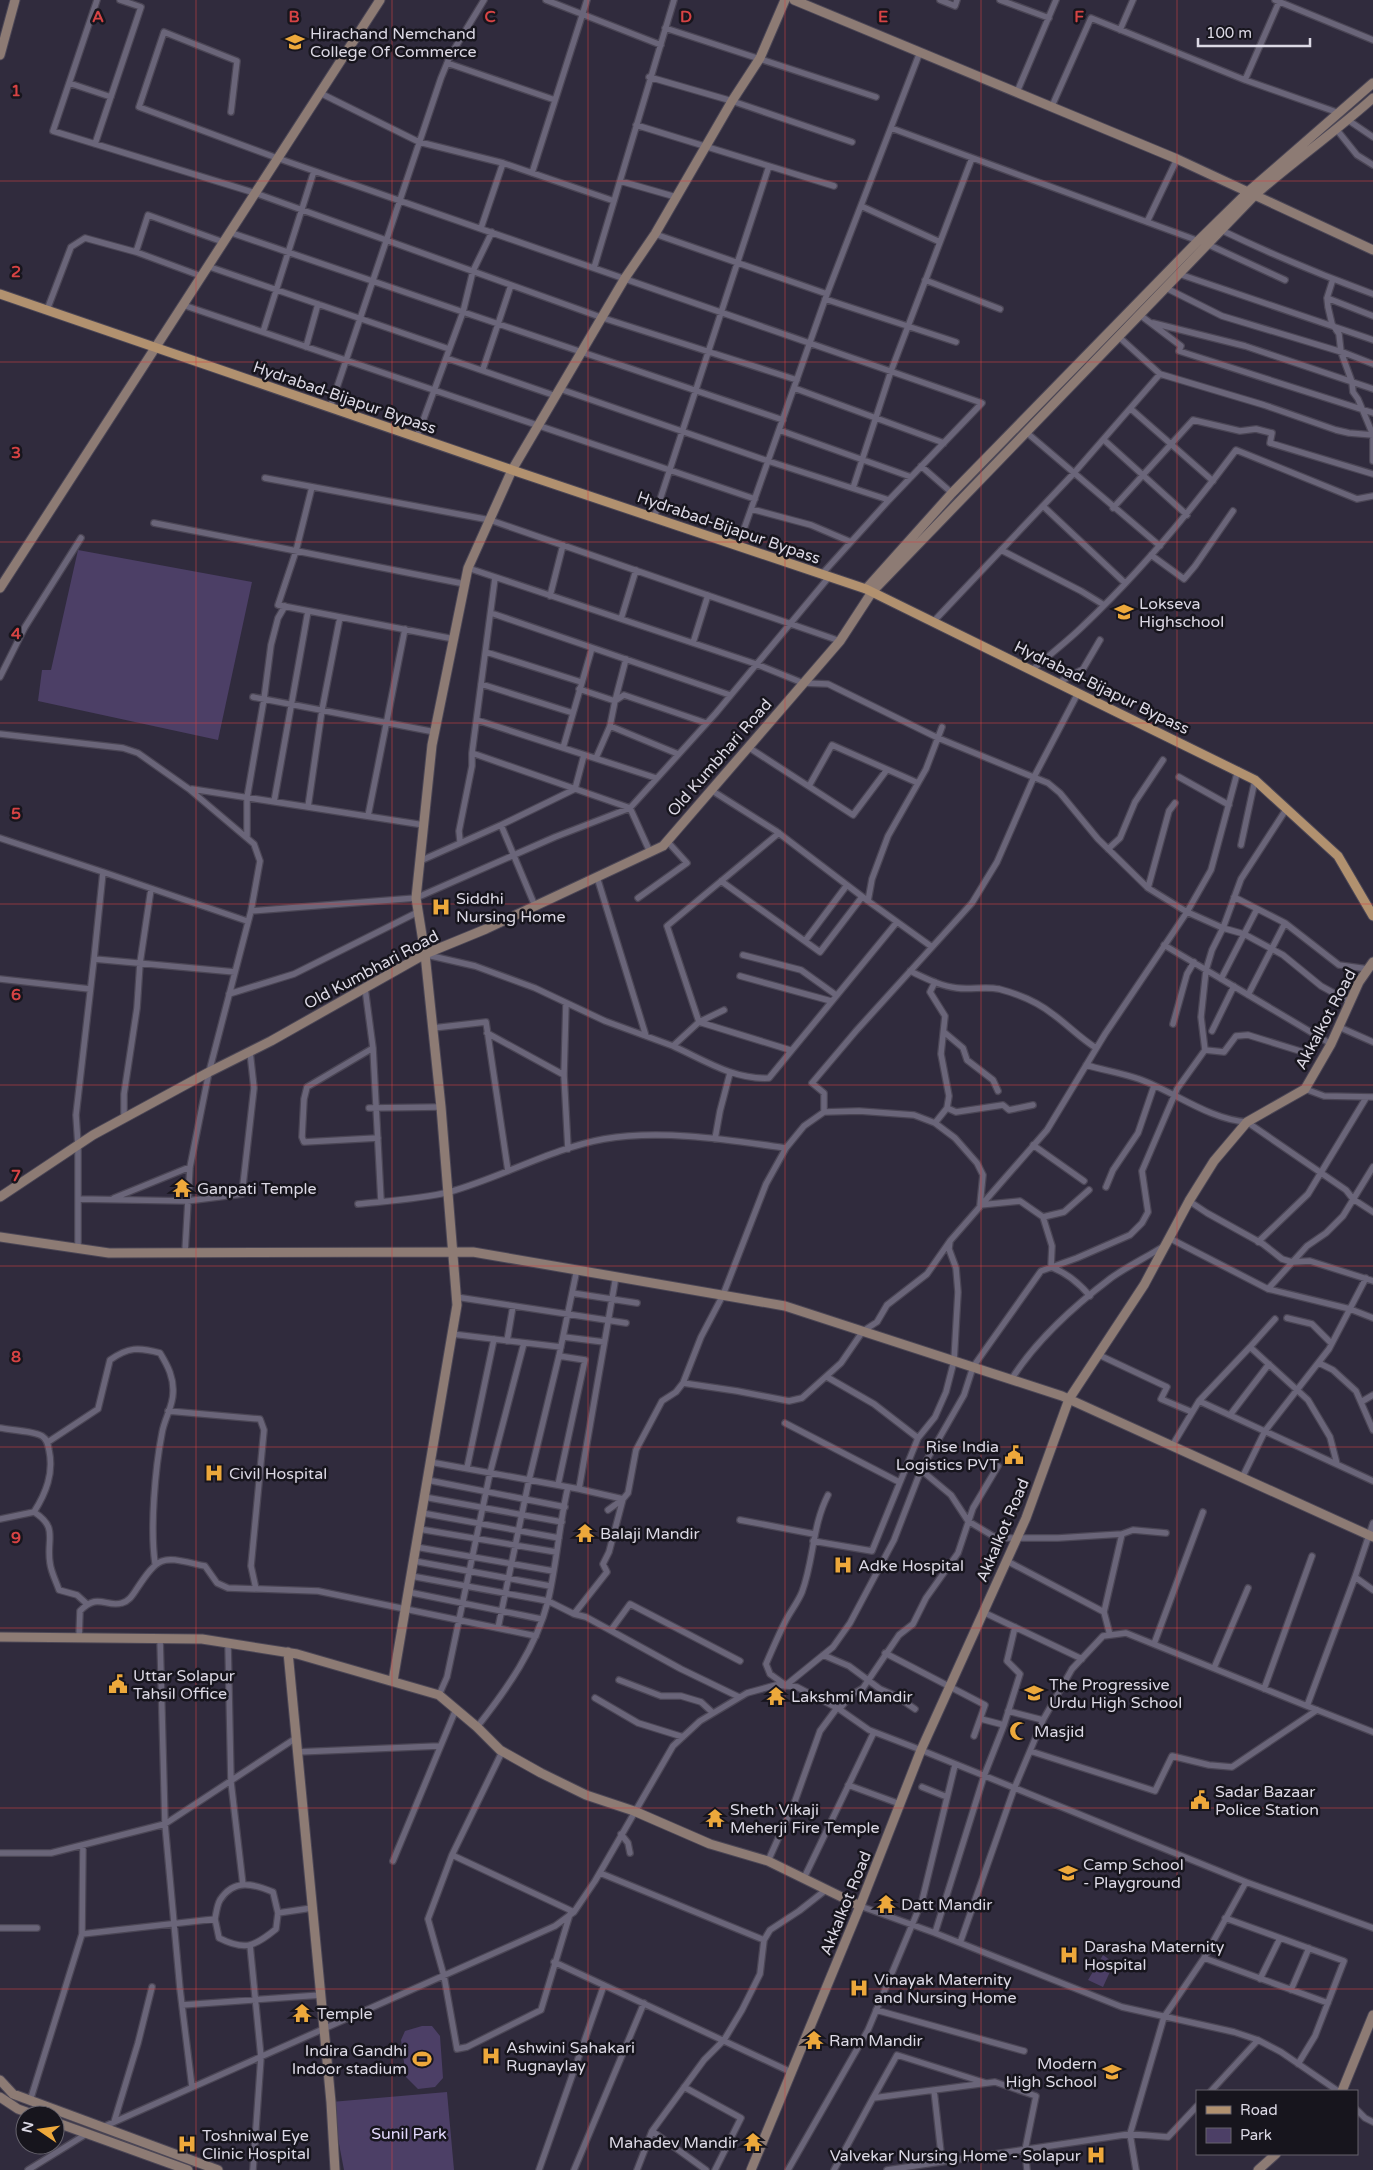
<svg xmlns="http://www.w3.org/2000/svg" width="1373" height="2170" viewBox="0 0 1373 2170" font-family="'Varela Round',sans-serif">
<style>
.green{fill:#4c3f66}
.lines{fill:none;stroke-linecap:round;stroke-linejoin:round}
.street-casing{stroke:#4b4655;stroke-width:8}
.secondary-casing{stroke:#4b4655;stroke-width:11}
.primary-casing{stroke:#4b4655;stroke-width:11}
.street{stroke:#6a6579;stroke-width:5.5}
.secondary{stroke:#8d7b74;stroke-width:9}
.primary{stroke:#b1916f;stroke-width:9}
.grid{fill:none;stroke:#d74344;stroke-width:1;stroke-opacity:0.55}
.labels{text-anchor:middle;stroke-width:5;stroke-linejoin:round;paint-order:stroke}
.poi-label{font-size:16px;fill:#dcd9e5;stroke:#17151d;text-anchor:start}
.street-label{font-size:16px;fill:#dcd9e5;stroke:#17151d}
.park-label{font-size:16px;fill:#e3d9fd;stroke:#17151d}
.grid-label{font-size:16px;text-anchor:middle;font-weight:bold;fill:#d74344;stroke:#17151d;stroke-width:5;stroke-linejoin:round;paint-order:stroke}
</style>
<rect width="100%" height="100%" fill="#302b3d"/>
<!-- green -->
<path class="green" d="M78,550l174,32 -34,158 -180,-39 4,-31h9z
M1103,1955l11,8 -11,24 -15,-7z
M422,2026h10l8,10 3,42 -8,9 -17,2 -12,-12 -5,-37 4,-9z
M447,2092l7,78h-110l-13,-68z"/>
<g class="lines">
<!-- street casing -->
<g class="street-casing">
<path id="street" d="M97,0l-44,131 202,62 348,125 194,62
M546,0l115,45
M940,0l15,6 2,-6
M1000,0l49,18
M1275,0l98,40
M665,28l211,69
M1120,30l13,-30
M447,63l108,37
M649,77l83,24 120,41
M1245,80l34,-78
M69,83l42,14
M1017,92l39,-92
M320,93l99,49 84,21
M1052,106l39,-88 154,62 94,33
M231,112l6,-51 -73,-29 -25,75 138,51 705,245 -93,97 -67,74
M1348,120l25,17
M636,125l198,61
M891,128l316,116 78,36
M1337,130l20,25 16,10
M95,144l46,-137 -21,-7
M532,173l55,-173
M620,181l56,16
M861,206l79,36
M1147,222l30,-63
M481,228l22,-65 111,38
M1221,230c50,24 100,45 152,64
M229,232l234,80 10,-41 19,-39
M655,234l172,60
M136,252l12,-37 75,27
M207,266l242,83
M594,268l80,-268
M1179,274l194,66
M1333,279l-6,19 1,9 4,17 7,10 2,18 11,30 1,10 5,7 15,36v26
M925,280l75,29
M1166,288l56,28 123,37 28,11
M1327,298l46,18
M825,299l131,43
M183,305l572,194
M47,310l24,-63 14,-9 51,14 65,24
M1140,315l41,31 -2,5 194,62
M1153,323l92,23 128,43
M263,332l51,-161
M1119,337l41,37 104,31 72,25 13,3 24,2
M306,347l12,-43
M446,358l110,38
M483,369l28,-84
M794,388l150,55
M560,389l208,72 121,39
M330,408l111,-330 9,-22 34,-56
M1131,409l82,72
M779,430l132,47
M1026,432l134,114
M417,437l46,-125 320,108
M1104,440l83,75
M921,466l31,27
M265,478l225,42 350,121
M312,487l-16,64 -18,54 176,34
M853,488l38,-117 81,-213
M1043,506l82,77
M1113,508l80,-88 47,11 16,-2 16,4 -2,10 103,31
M751,509l60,16 40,17
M654,518l115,-352
M154,523l311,61
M738,546l89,-252 93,-242
M1001,550l80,41 23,14
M1151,555l33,24 11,-13 38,-55
M468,568l288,96 47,19 25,1 110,54 110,45 12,10 38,46 50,49 39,24 36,16 21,6 39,21 38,31 29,16
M495,578l-23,175 158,55 20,44
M550,596l13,-51
M491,613l239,82
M621,619l15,-49
M934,621l140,-148 86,-99
M693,643l15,-48
M486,652l95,30
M1032,670c17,-15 36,-29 52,-45 57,-54 106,-113 152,-175l121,49 16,-3
M0,677l25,-50 56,-89
M1058,683l25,-14 17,-29
M481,684l92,29
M579,689l36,12 11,-42
M253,697l182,35
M477,720l179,58
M610,726l68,28
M0,734l123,14 15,5 51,36 65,55 6,17 -9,50
M748,747l105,68 33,-44
M563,748l29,-100
M596,758l14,-32 5,-25 9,-6 82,28
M1179,777l50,28
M809,786l23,-41 86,38
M192,789l232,36
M711,790l65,41 92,70 64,46
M274,802l34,-191
M308,807l14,-97 18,-93
M368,816l37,-187
M501,825l34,81
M779,833l-112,93 32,96 91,28
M247,836v-38l17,-99 7,-54 7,-27 7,-12
M0,838l103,34
M460,841l-1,-10 13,-65v-13
M1241,845l14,-65
M1108,849l12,-11 15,-36 28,-42
M420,861l81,-36 74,-36 9,-34
M597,877l49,159
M721,881l99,71 42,-55
M1148,888l21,-77 6,-8
M1234,897l51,26 54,42 29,4
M638,898l49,-35 -20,-22
M868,901l4,-22 16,-43 38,-67 16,-42
M805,941l42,-56
M1164,945l167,99
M427,955l48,11 60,22 70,33 68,25 26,-24 25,-12
M743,955l58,15 35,25
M94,959l9,-87 144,49
M910,971c15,7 30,15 47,17 14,2 28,-2 42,1 19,5 40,14 55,26 15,11 26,23 42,33
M740,976l91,25
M0,979l90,10
M1221,979l36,-70
M365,988l8,60
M229,994l65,-20 124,-62
M1248,995l37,-72
M566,1003l-2,72 4,74
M1173,1024l14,-50 7,-12
M1339,1027l34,15
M433,1028l53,-6 22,149
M1212,1031l22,-45
M944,1032l19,16 4,12 26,20 5,11
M487,1033l77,42
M673,1046c31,14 61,34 96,32l128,-156
M1205,1050l19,2 12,-16 12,-1 55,17 6,-1
M1086,1065c17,5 36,8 53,14 34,12 71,41 108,43l99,68 7,9 20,13
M1305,1089l19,7 49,1
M369,1108l72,-1
M947,1108l9,4 47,-7 6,5 24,-5
M824,1112v-19l-12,-10 44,-52 116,-128 25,-41 37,-85 44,-84
M124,1118v-24l13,-86 3,-45 11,-74
M935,1123l12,-15 2,-12 -8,-42 4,-38 -15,-24 5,-10
M378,1138l-74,4 -2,-5 2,-38 3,-12 66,-39 8,153
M715,1139l5,-28 10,-38
M1033,1145l51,36
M1106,1187l7,-17 25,-37 16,-47
M114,1198l76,-31
M78,1199l109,2 55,-7 12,-106 -4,-36
M1189,1201l18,12 56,31 19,15 10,3 18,-1 63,20
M358,1204c29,-3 64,-5 91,-12 51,-14 104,-44 155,-53 58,-10 125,1 182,9
M1043,1217l21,-5 25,-22
M1169,1238l99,51 82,20 23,9
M1258,1242l50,-48 58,-96
M78,1249v-104l-2,-30 18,-156 141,13
M185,1252l5,-85 19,-95 42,-161 165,-13 139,-61 75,-29 86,-95 113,-136
M1268,1289l39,-43 19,-13 17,-17 30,-49
M572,1293l65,10
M456,1297l170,26
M1287,1318l25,6 19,19
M452,1334l109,13
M564,1337l40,5
M507,1341l6,-35
M1250,1347l25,-28
M1099,1355l68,32 -6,12 31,13
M1319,1363l14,7 23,21 17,39
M827,1377l47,27 44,34
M1011,1380c25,-40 63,-74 100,-102 17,-12 36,-21 53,-32
M683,1383l18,-46 22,-42 43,-111 20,-36 18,-22 20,-14 35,-1 55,4 21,8 20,15 22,25 6,12 -3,30 40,-4 23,16 9,29 -1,21c16,6 28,16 39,29
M1199,1401l51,-54 58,53 22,37 7,27
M1361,1402l12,-7
M168,1411l92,8 4,11 -13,136 5,23
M1230,1415l39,-51
M785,1423l114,59
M0,1428c10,2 34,3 42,8 5,3 6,8 7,14 5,23 -3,43 -15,62l-34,7
M48,1442l50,-33 12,-49c18,-13 29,-13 50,-7 8,13 14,25 13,40 0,13 -9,27 -11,40 -7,36 -12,95 -7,130
M1172,1446l27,-45 174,80
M430,1462l138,25c-9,37 -11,76 -20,114 -12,47 -41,88 -71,126
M467,1468l27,-129
M921,1470l30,25 17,26 25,15 9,2h56l64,-4 11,-4 33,3
M1242,1478l23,-47 64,-82 37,-71
M427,1480l138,27
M558,1485l27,-125 -26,-4
M568,1487l11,2 37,-213
M424,1497l138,25
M608,1510l15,-11 5,-6 8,-43 26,-49 14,-9 7,-9 54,8 52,10 13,-3 39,-35 22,-32 14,-9 10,-17 40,-31 23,-33
M34,1512c25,16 12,27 16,51 1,9 6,18 9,27l18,5 10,9
M422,1513l137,25
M740,1520l74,14
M1373,1523l-18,54 18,13
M419,1529l137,23
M813,1541l59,10 46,-113 17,-21 11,-25 8,-31 4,-69 -2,-24 -7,-19 1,-8 97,-111 58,-96 82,-122 24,-42 27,-100
M416,1547l137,24
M414,1561l136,25
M1007,1561l97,51
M411,1576l137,25 26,13 33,-42 -4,-8 6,-12 14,-53 -44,-10
M1355,1577l-48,129 66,26
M408,1592l133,27
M983,1612l99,47
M574,1614l12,3 95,52 58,28
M498,1628l31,-148 30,-124 18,-87
M611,1630l19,-26 110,57
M1110,1635l-6,-23 18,-78
M79,1638l1,-27c18,-19 26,-3 42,-8 7,-2 10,-7 14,-13 25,-38 27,-33 69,-24l12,17 11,5 90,3 218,45
M160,1638l5,186 15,165 12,98
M228,1643l3,139 12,103
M1154,1644l49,-132
M885,1653l100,52 -11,31
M823,1655l26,11 31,23 16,7 19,13
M1214,1668l34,-80
M619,1680l42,16h20l20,6 12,11
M784,1684l-14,-10 -4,-10c6,-14 12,-28 19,-42 5,-10 13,-20 17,-30 12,-32 10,-66 26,-97
M785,1686l48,-39 17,-24 44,-83 27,-70 43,-75 9,-28 68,-96 36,-13 53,-23 12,-12 6,-11 -6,-41 35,-82 28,-39 -4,-33 5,-47 6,-20 11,-22 18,-49 46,-71
M1264,1689l48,-133
M439,1695l8,-18 43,-204 34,-130
M595,1698l43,25 45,14
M839,1709l14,-15 10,-6 36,-53 14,-11 13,-26 32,-45 15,-45 25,-42
M1008,1711l35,9
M981,1719l23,6
M1030,1751l125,40 17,-35 37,9 23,2 85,-57
M297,1752l142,-6
M502,1752l-50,103 122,57
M848,1785l52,19
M922,1787l25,10
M621,1834l7,9 2,10
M0,1853h51l114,-29 131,-86
M452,1855l-24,64 16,57 13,73 10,-2 74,-37 29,-96
M393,1861l63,-152
M768,1861l27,-60 25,-70 17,-23
M600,1873l164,67
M804,1878l70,-146
M860,1906l75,27 187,74 112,25 24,8 23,12 57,39
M278,1913l34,-5
M1225,1918l119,43 -29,75 -17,28
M0,1928h37
M935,1933l49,-157 20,-51 16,-51 -13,-13 8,-34
M82,1934l133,-15 4,19c26,13 35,9 57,-9l2,-16 -5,-21c-19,-8 -39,-14 -53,8 -3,5 -4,14 -5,19
M960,1943l54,-154 29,-69 29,-51 31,-33 23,-3 181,73
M250,1945l11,112 -8,113
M1204,1958l124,45
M554,1962l237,110
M1260,1979l20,-41
M1291,1990l18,-42
M182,2005l139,-10
M876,2010l148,41
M684,2087l57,31 -26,52
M934,2090l8,72
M1211,2091l47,-51
M873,2098l24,-43 89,28
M30,2101l52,-167 1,-89
M1357,2110l8,8 8,4
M114,2122l24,-79 14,-56
M103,2127l452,-201 19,-14 21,-31 78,-135 27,-25 47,-28 29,-8 21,2 42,22 30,21 52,20 325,132 127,46
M652,2131l54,39
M28,2170l60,-37
M539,2170l65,-185
M574,2170l70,-167
M637,2170l15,-39 52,-71 20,-20 18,-30 18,-36 4,-34 6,-10 29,-19 28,-22
M788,2170l80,-140 44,-105 10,-24 33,-136
M834,2170l39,-72 122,-16 41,14 -11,54 2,20
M887,2170l243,-36 38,3 29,-31
M1136,2170l-6,-36 34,-117 40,-59 42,-76"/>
</g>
<!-- secondary casing -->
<g class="secondary-casing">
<path id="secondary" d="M794,0l383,159 196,91
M0,55l15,-55
M0,588l380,-588
M866,589l86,-96 246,-252 51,-50 124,-108
M0,1197l93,-62 116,-63 62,-31 154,-87 61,-25 177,-83 177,-205 32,-49 384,-398c38,-33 79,-62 117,-96
M0,1237l109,16 364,-1 312,54 277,90 311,141
M0,1637l202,2 95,15 142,41 38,32 23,23 41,23 45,22 48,16 76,33 58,17 92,45
M288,1652l43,450 4,68
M393,1681l64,-376 -16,-198 -16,-153 -9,-56 16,-153 36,-177 44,-98 113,-192 30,-44 77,-133 28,-43 25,-58
M0,2080l13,14 205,76
M1342,2091l31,-76
M0,2097l18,12 17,6
M55,2122l133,48
M751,2170l109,-264 61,-156 105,-232 43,-119 75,-114 45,-84 25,-40 33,-39 58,-33 26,-45 28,-62 14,-20
M1258,2170l18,-16"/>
</g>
<!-- primary casing -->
<g class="primary-casing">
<path id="primary" d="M0,294l512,176 354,119 389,191 83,76 35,60"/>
</g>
<!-- street -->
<use href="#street" class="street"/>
<!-- secondary -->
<use href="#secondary" class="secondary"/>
<!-- primary -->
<use href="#primary" class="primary"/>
</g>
<!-- grid -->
<path class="grid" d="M196,0v2170M392,0v2170M588,0v2170M785,0v2170M981,0v2170M1177,0v2170M0,181h1373M0,362h1373M0,542h1373M0,723h1373M0,904h1373M0,1085h1373M0,1266h1373M0,1447h1373M0,1628h1373M0,1808h1373M0,1989h1373"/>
<!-- icons -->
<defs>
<g id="university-bare" transform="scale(1.5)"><path d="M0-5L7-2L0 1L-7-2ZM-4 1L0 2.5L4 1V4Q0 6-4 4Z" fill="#eda83b" stroke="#17151d" stroke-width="2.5" paint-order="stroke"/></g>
<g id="school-bare" transform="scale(1.5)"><path d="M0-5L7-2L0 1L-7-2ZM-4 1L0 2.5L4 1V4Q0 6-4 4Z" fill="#eda83b" stroke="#17151d" stroke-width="2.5" paint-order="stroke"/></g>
<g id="hospital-bare" transform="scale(1.5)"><path d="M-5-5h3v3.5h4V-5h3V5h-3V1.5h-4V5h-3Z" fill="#eda83b" stroke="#17151d" stroke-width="2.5" paint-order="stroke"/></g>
<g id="temple-bare" transform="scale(1.5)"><path d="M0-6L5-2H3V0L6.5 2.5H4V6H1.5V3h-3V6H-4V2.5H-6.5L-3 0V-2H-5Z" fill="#eda83b" stroke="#17151d" stroke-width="2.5" paint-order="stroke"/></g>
<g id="civic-bare" transform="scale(1.5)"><path d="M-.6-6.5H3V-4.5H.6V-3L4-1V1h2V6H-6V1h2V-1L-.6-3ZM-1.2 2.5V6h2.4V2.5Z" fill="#eda83b" stroke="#17151d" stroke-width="2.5" paint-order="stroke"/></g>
<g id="mosque-bare" transform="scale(1.5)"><path d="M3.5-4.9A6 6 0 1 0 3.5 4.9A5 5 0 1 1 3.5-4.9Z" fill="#eda83b" stroke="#17151d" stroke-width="2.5" paint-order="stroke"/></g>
<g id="stadium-bare" transform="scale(1.5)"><path d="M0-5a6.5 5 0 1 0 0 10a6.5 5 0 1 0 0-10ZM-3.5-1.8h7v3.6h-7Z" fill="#eda83b" stroke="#17151d" stroke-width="2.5" paint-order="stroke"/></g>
</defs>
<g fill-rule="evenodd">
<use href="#university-bare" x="295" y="42"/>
<use href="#school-bare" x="1124" y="612"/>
<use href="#hospital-bare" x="441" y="907"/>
<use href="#temple-bare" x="182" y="1188"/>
<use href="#civic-bare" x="1014" y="1455"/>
<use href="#hospital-bare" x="214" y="1473"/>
<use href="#temple-bare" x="585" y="1533"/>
<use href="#hospital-bare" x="843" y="1565"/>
<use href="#civic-bare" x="118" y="1684"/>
<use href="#school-bare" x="1034" y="1693"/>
<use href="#temple-bare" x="776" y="1696"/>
<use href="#mosque-bare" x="1019" y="1731"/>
<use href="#civic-bare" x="1200" y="1800"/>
<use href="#temple-bare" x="715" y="1818"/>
<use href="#school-bare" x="1068" y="1873"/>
<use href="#temple-bare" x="886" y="1904"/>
<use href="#hospital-bare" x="1069" y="1955"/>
<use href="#hospital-bare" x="859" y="1988"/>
<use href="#temple-bare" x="302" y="2013"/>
<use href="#temple-bare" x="814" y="2040"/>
<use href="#hospital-bare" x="491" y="2056"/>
<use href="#stadium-bare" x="422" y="2059"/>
<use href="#school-bare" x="1112" y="2072"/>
<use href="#temple-bare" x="753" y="2142"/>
<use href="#hospital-bare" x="187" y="2144"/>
<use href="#hospital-bare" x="1096" y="2155"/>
</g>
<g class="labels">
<!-- poi labels -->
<g class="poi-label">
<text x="310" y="39">Hirachand Nemchand<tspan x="310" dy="18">College Of Commerce</tspan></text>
<text x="1139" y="609">Lokseva<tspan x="1139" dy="18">Highschool</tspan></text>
<text x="456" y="904">Siddhi<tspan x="456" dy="18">Nursing Home</tspan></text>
<text x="197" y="1194">Ganpati Temple</text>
<text x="999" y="1452" text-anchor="end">Rise India<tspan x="999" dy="18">Logistics PVT</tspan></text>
<text x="229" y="1479">Civil Hospital</text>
<text x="600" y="1539">Balaji Mandir</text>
<text x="858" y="1571">Adke Hospital</text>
<text x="133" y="1681">Uttar Solapur<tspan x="133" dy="18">Tahsil Office</tspan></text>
<text x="1049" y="1690">The Progressive<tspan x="1049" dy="18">Urdu High School</tspan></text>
<text x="791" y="1702">Lakshmi Mandir</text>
<text x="1034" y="1737">Masjid</text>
<text x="1215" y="1797">Sadar Bazaar<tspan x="1215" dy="18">Police Station</tspan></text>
<text x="730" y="1815">Sheth Vikaji<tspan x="730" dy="18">Meherji Fire Temple</tspan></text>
<text x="1083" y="1870">Camp School<tspan x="1083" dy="18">- Playground</tspan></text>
<text x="901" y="1910">Datt Mandir</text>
<text x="1084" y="1952">Darasha Maternity<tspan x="1084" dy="18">Hospital</tspan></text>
<text x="874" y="1985">Vinayak Maternity<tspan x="874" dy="18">and Nursing Home</tspan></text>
<text x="317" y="2019">Temple</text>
<text x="829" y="2046">Ram Mandir</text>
<text x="506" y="2053">Ashwini Sahakari<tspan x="506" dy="18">Rugnaylay</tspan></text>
<text x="407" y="2056" text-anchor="end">Indira Gandhi<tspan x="407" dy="18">Indoor stadium</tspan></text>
<text x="1097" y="2069" text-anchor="end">Modern<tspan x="1097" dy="18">High School</tspan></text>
<text x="202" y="2141">Toshniwal Eye<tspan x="202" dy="18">Clinic Hospital</tspan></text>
<text x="738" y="2148" text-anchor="end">Mahadev Mandir</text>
<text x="1081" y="2161" text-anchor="end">Valvekar Nursing Home - Solapur</text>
</g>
<!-- street labels -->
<g class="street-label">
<text transform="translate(345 397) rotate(19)" y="6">Hydrabad-Bijapur Bypass</text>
<text transform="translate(729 527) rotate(19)" y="6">Hydrabad-Bijapur Bypass</text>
<text transform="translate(1102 687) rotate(26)" y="6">Hydrabad-Bijapur Bypass</text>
<text transform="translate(719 757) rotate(-49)" y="6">Old Kumbhari Road</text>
<text transform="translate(371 969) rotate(-28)" y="6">Old Kumbhari Road</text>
<text transform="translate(1325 1019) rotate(-62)" y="6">Akkalkot Road</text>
<text transform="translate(1002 1530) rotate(-67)" y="6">Akkalkot Road</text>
<text transform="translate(845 1903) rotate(-68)" y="6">Akkalkot Road</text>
</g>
<!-- park labels -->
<g class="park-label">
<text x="409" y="2139">Sunil Park</text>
</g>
</g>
<g class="grid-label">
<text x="98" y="22">A</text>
<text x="294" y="22">B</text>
<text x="490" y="22">C</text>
<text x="686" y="22">D</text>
<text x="883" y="22">E</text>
<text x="1079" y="22">F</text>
<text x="16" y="96">1</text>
<text x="16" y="277">2</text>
<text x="16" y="458">3</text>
<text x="16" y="639">4</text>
<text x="16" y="819">5</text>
<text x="16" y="1000">6</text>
<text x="16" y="1181">7</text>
<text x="16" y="1362">8</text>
<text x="16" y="1543">9</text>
</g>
<!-- legend -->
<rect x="1196" y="2090" width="162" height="65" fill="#17151d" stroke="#66636d"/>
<rect x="1206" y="2106" width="25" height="8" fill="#b1916f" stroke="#66636d"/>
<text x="1240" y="2115" font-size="15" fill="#dcd9e5">Road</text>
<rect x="1206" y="2128" width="25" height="15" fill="#4c3f66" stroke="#66636d"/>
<text x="1240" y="2140" font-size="15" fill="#dcd9e5">Park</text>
<!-- north arrow -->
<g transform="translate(40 2130) rotate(283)"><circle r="24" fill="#17151d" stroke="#66636d"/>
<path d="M0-4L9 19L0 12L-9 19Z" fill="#eda83b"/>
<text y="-8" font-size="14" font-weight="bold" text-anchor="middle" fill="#dcd9e5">N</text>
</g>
<!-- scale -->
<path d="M1198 38v8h112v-8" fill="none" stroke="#dcd9e5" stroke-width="2.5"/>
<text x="1206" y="38" font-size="15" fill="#dcd9e5" stroke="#17151d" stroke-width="4" paint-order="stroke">100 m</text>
</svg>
